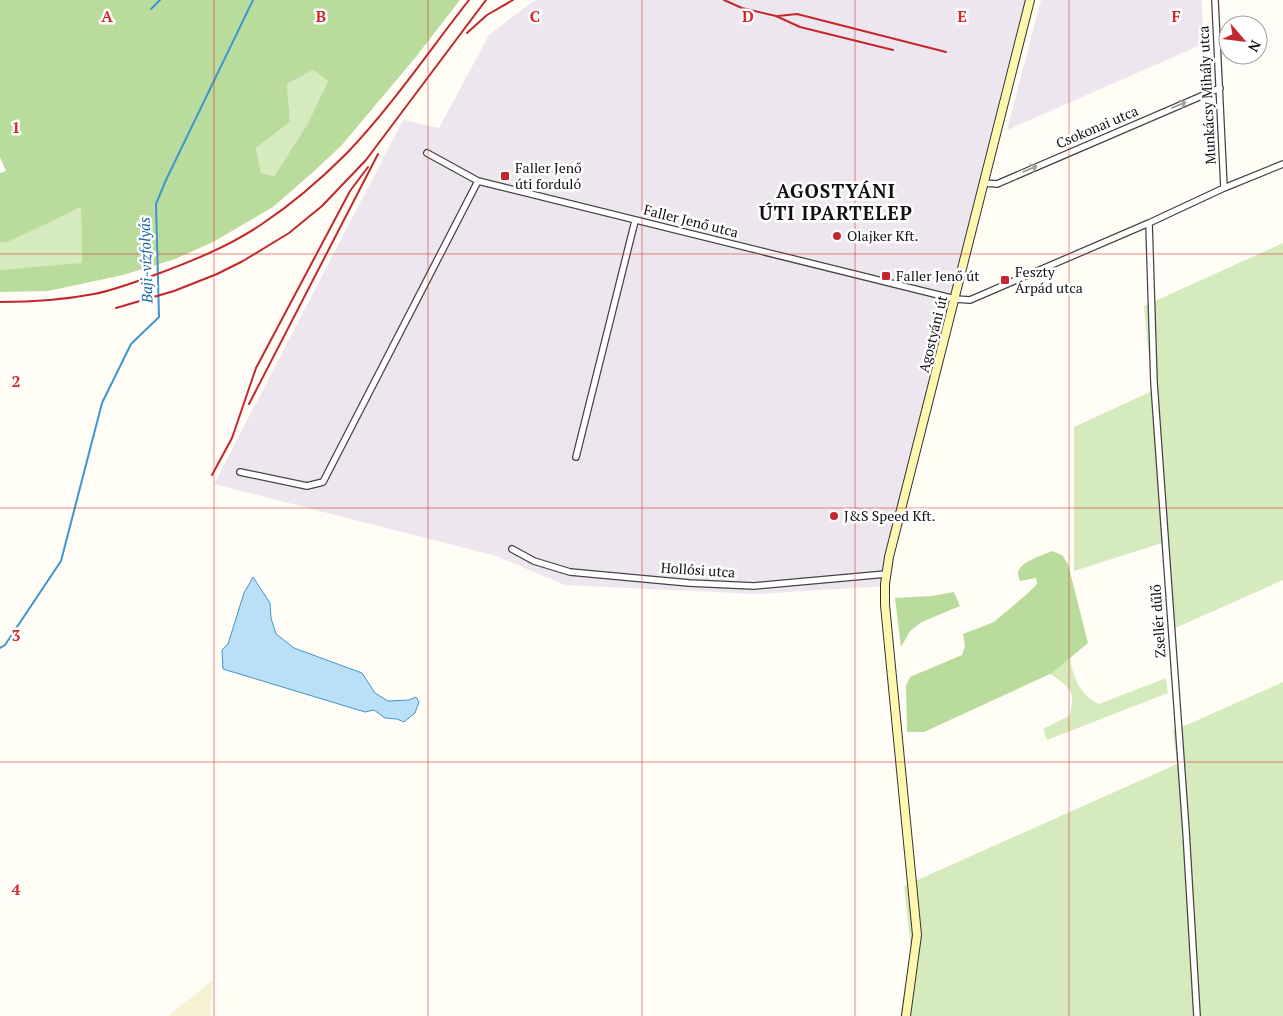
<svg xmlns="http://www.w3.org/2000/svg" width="1283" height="1016" viewBox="0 0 1283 1016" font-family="'PT Serif',serif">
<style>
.industrial{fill:#eee6ef}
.farmland{fill:#f6f3d4}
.green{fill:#d5ebbd}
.forest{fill:#b9dc9c;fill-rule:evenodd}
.water{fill:#b9e0f7;stroke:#3f96cf}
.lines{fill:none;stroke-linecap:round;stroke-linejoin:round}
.stream{stroke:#3f96cf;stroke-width:2}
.minor-casing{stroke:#444;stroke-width:8}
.secondary-casing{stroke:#333;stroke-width:10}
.minor{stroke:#fff;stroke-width:5.5}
.secondary{stroke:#fff6b0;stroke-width:8}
.rail{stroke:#c4262e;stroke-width:2}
.oneway{stroke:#a0a0a0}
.grid{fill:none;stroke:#d62828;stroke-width:1;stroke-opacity:0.55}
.poi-dot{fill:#c4262e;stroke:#fff;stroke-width:2}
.labels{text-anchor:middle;stroke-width:5;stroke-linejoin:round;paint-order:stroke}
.street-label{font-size:14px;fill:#111;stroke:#fff}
.poi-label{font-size:14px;fill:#111;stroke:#fff;text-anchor:start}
.water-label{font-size:15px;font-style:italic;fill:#1768a6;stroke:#fff}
.district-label{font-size:19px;font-weight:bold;letter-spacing:1px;fill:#111;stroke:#fff}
.grid-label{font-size:16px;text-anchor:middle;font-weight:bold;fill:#d62828;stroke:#fff;stroke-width:5;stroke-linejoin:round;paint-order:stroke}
</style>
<rect width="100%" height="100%" fill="#fffdf5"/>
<!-- industrial -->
<path class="industrial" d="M537,0h493l-145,586 -129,8 -191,-9 -69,-29 -282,-72 189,-364 36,8 50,-93 43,-33z
M1041,0h161l1,44 -196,86z"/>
<!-- farmland -->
<path class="farmland" d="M213,980l-3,36h-42z"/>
<!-- green -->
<path class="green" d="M313,70l15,11 -21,44 -33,51 -13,-3 -5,-25 34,-26 -3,-38z
M81,206l1,58 -82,6v-28h8z
M1283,243v337l-110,49 -8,-87 -91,29v-144l78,-36 -8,-85z
M1070,658c3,20 10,37 29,46l67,-26 2,15 -121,47 -4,-11 26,-13c8,-24 1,-29 -19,-42z
M1283,682v334h-383l11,-68 -7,-62 273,-122 -4,-33z"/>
<!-- forest -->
<path class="forest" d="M0,0h460l-45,58 -74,88 -28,26 -40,35 -60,35 -38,17 -52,16 -75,16 -48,1v-22l82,-7 -1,-56 -73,35h-8v-69l6,-2 -6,-14zM313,70l15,11 -21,44 -33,51 -13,-3 -5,-25 34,-26 -3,-38z
M1052,551l10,4 6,9 20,79 -36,30 -128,59h-17l-1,-46 4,-9 52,-22 3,-9 -2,-12 31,-12 33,-28 10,-10 -1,-6 -16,3c-1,-2 -2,-5 -2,-8 1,-11 25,-18 34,-22z
M954,592l6,14 -38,16 -12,9 -9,16 -6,-49 37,-2z"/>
<!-- water -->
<path class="water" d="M253,577l17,26 1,15 5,16 18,14 68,25 13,20 13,8 21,-1 7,-3 3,5 -4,11 -11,9 -7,-3 -12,-1 -11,-8 -9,2 -142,-43 -1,-19 6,-6 16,-51z"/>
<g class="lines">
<!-- stream -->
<path class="stream" d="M151,9l9,-9
M0,648l5,-3 56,-84 41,-158 29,-59 28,-27 -3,-113 10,-24 87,-180"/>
<!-- minor casing -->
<g class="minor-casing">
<path id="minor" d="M1215,0l9,188
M427,153l51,28 477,118 15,1 179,-77 75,-35 59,-24
M984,183l13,1 223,-96
M1149,223l5,160 32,448 11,185
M576,457l59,-236
M240,472l67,14 16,-4 155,-301
M512,549l22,12 36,11 119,11 65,3 132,-12"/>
</g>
<!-- secondary casing -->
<g class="secondary-casing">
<path id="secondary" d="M906,1016l11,-81 -32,-330v-21l4,-27 141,-557"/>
</g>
<!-- minor -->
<use href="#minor" class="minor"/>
<!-- secondary -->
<use href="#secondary" class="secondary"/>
<!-- rail -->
<path class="rail" d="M724,0l18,8 34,8 24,11 93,23
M778,16l19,-2 149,38
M467,33l20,-18 26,-15
M0,302c32,0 63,-2 94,-8 20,-4 39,-11 58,-18 38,-14 76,-29 110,-52 30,-20 58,-44 84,-70 45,-47 83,-103 123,-154
M116,308l58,-17 43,-17 26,-13 46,-28 33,-27 44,-46 120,-160
M249,404l129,-250
M212,475l20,-37 24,-70 94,-177 18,-24"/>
</g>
<!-- one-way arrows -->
<defs><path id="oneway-shaft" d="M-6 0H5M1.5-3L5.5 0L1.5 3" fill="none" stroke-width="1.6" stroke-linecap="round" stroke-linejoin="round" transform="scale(1.25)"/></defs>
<g class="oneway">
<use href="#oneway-shaft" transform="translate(1179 105) rotate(-23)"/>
<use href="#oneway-shaft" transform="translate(1030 169) rotate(-23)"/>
</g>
<!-- grid -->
<path class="grid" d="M214,0v1016M428,0v1016M642,0v1016M855,0v1016M1069,0v1016M0,254h1283M0,508h1283M0,762h1283"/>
<!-- markers -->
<g class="poi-dot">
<rect x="500" y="171" width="10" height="10" rx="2.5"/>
<circle cx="837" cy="236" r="5"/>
<rect x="881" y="271" width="10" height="10" rx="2.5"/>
<rect x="1000" y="275" width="10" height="10" rx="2.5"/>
<circle cx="834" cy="516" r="5"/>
</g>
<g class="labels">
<!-- street labels -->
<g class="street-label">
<text transform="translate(1207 95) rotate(-93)" y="5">Munkácsy Mihály utca</text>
<text transform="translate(1097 127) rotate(-23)" y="5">Csokonai utca</text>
<text transform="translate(691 221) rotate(14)" y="5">Faller Jenő utca</text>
<text transform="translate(933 334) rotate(-76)" y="5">Agostyáni út</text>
<text transform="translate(698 570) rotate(4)" y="5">Hollósi utca</text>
<text transform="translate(1158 621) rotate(-94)" y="5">Zsellér dűlő</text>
</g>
<!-- poi labels -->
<g class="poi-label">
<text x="515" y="173">Faller Jenő<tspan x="515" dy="16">úti forduló</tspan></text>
<text x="847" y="241">Olajker Kft.</text>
<text x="1015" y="277">Feszty<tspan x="1015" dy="16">Árpád utca</tspan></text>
<text x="896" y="281">Faller Jenő út</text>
<text x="844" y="521">J&amp;S Speed Kft.</text>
</g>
<!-- water labels -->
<g class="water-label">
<text transform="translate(146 260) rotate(-92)" y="5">Baji-vízfolyás</text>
</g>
<!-- district labels -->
<g class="district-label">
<text x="836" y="198">AGOSTYÁNI<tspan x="836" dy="22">ÚTI IPARTELEP</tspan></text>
</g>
</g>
<g class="grid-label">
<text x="107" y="22">A</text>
<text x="321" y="22">B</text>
<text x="535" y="22">C</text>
<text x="748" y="22">D</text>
<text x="962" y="22">E</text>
<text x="1176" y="22">F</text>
<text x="16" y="133">1</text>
<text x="16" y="387">2</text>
<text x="16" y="641">3</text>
<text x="16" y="895">4</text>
</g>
<!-- north arrow -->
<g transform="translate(1243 40) rotate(118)"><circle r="24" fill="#ffffff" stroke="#a0a0a0"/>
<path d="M0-4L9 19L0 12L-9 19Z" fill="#c4262e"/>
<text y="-8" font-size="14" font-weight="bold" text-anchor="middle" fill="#111111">N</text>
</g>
</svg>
